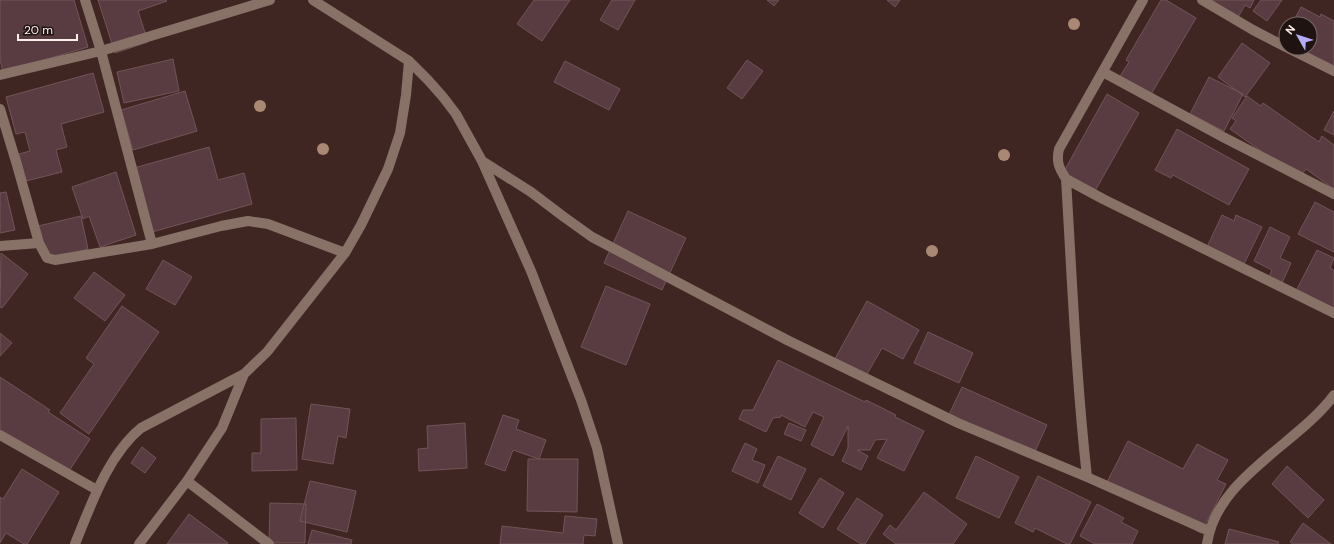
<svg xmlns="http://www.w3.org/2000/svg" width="1334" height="544" viewBox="0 0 1334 544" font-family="'DM Sans',sans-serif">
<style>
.building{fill:#583c41;stroke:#715458}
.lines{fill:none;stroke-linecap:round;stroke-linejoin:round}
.minor{stroke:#887166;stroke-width:10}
.tree{fill:#a98973}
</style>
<rect width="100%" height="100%" fill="#402623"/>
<!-- building -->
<path class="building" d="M0,0h74l14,47 -85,25 -3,-12z
M98,0h68l1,1 -29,10 10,31 -33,11z
M534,0h36l-28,41 -25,-17z
M612,0h23l-17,30 -18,-10z
M767,0h12l-5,6z
M887,0h13l-5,7z
M1161,0h5l30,18 -46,78 -31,-18 10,-16 -3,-2z
M1205,0h49l-4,8 -5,-3 -8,14z
M1261,0h21l-15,21 -14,-10z
M1301,7l19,10 1,-3 13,7v47l-36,-20h12v-24h-18z
M1242,43l28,20 -25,34 -27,-20z
M173,59l6,32 -55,12 -7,-31z
M747,60l16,11 -21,28 -15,-11z
M565,61l55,28 -11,21 -55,-28z
M93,73l11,39 -43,12 6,23 -11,3 6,22 -36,9 -7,-27 11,-3 -5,-19 -9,2 -10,-37z
M1209,77l34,17 -19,37 -34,-17z
M185,91l12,40 -64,19 -12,-40z
M1107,94l32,19 -44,78 -32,-18z
M1247,96l14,10 2,-3 56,39 3,-6 12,9v44l-28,-20 -7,9 -69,-49 6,-8 -4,-3z
M1334,111v24l-10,-5z
M1177,129l72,40 -20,36 -56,-30 -2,3 -16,-8z
M209,147l9,33 26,-7 8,31 -100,28 -18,-64z
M116,172l20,63 -36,12 -11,-31 -6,3 -11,-32z
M6,192l9,38 -15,3v-40z
M1315,202l19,10v40l-36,-18z
M628,211l58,27 -24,52 -58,-27z
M1222,215l12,6 2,-6 26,12 -18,37 -37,-17z
M81,216l7,33 -42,10 -8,-33z
M1270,227l20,10 -10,21 11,5 -9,20 -13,-6 3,-7 -18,-9z
M1317,250l17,8 -4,10 4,2v41l-38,-20z
M1,253l27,21 -26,34 -2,-1z
M163,260l29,17 -17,28 -29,-16z
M94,272l31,23 -20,26 -31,-23z
M606,286l44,18 -24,61 -45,-18z
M867,301l52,29 -16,29 -21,-11 -19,33 -31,-17z
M122,306l37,26 -70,102 -29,-21 34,-49 -8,-6z
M928,332l45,21 -14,30 -45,-20z
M0,333l12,10 -12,13z
M778,360l87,42 1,-2 30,15 -1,2 29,14 -20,40 -27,-13 10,-19 -12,1 -5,10h-13l11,6 -7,14 -19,-9 6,-13v-22l-15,30 -22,-11 13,-28 -11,-5 -8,15 -24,-12v2l-8,1 -7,14 -27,-13 4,-9h10z
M0,377l50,33 -2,2 42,27 -23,35 -67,-41z
M962,387l85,38 -14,31 -86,-37z
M311,404l39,5 -4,29 -8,-2 -5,28 -31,-5z
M503,415l16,5 -3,9 30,11 -7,19 -26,-9 -8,21 -20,-7z
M296,418l1,52 -45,1v-18h9v-34z
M465,423l2,45 -48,3 -1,-22 10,-1 -1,-22z
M789,423l17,7 -5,11 -17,-7z
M1128,441l55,28 14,-25 31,16 -11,20 9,4 -25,49 -95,-49z
M745,443l12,6 -5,11 13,5 -7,18 -26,-12z
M142,447l14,11 -11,15 -14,-10z
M778,456l28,13 -15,31 -28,-14z
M976,456l43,21 -20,41 -43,-20z
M528,459h50l-1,53 -50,-1z
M1287,466l37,34 -16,18 -36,-34z
M22,469l37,23 -32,52h-3l-18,-11 -6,10v-46l3,2z
M1038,476l53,26 -21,42h-3l-32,-16 -2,4 -18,-9z
M820,478l24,15 -21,35 -24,-15z
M310,481l46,10 -9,41 -47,-11z
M924,492l43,32 -14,20h-57l-13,-10 7,-9 6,5z
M857,498l26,17 -18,29h-4l-24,-15z
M270,503l36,1 -1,39h-36z
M1097,504l27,14 -3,4 17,9 -6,13h-37l-15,-8z
M189,514l39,29 -1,1h-60z
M565,516l32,3 -2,17 -11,-1 -1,9h-83l2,-18 61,7z
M1303,523l28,21h-38l-3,-2z
M1229,529l50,13 -1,2h-53z
M312,530l40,10 -1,4h-43z"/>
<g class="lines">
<!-- minor -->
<path class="minor" d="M313,0l96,61 19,19 15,17 13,17 26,47 49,110 50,129 16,48 21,96
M1202,0l51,30 33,17
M1288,48l46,23
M1103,72l120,65 111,57
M0,75l101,-24 169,-51
M0,109l17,56 22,78 8,15 8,2 97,-16 -51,-193 -16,-51
M482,161l49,31 33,25 28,20 195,103 171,83 129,54 122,54
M1066,179l37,20 231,114
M152,244l69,-18 27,-5 20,3 77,29
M0,246l39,-3
M244,374l-22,54 -35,53 82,63
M0,435l97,55
M1087,477c-11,-99 -15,-199 -21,-298 -7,-11 -10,-17 -7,-30l84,-149
M75,544c16,-39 33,-89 66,-116l103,-54 23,-22 78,-99 16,-28 27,-56 12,-36 6,-38 3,-34
M139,544l48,-63
M1207,544c9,-66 90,-99 127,-149"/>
</g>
<!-- trees -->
<g class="tree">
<circle cx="1074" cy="24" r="6"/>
<circle cx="260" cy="106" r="6"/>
<circle cx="323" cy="149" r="6"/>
<circle cx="1004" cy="155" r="6"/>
<circle cx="932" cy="251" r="6"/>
</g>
<!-- north arrow -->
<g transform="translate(1298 36) rotate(309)"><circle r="19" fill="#1f1311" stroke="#796a68"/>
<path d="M0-3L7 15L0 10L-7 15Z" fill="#b4acf9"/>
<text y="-6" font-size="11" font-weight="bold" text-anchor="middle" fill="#ffedea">N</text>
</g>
<!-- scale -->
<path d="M18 34v6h59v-6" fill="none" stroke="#ffedea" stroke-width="2"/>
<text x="24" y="34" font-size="12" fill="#ffedea" stroke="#1f1311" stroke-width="3" paint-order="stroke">20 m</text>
</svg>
